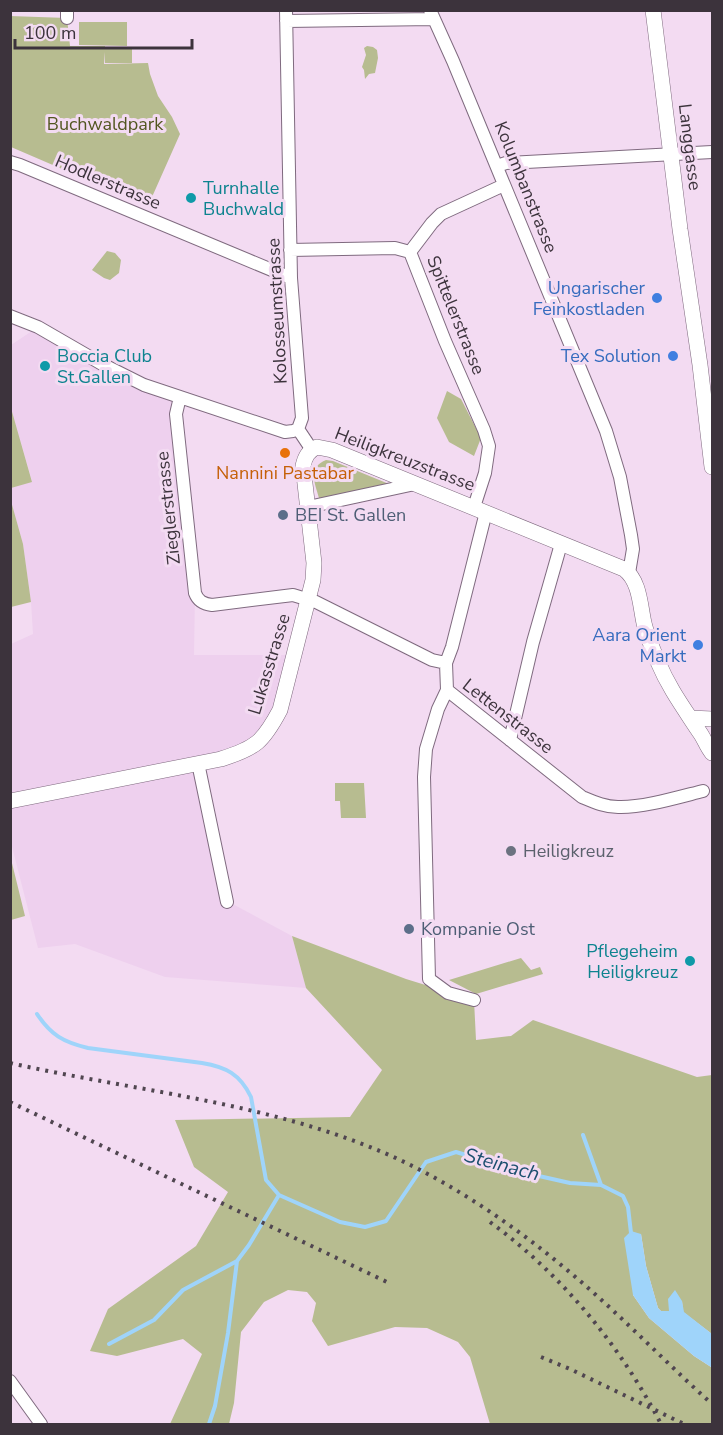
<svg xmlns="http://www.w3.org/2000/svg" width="723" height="1435" viewBox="0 0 723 1435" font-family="'Nunito Sans',sans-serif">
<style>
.built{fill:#eed0ee}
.green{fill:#b7bc90}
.water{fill:#9fd4fa}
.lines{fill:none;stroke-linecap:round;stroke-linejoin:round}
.stream{stroke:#9fd4fa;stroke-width:4}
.minor-casing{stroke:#7f6a7f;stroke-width:14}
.major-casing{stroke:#7f6a7f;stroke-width:16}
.minor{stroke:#fff;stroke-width:12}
.major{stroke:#fff;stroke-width:15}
.rail{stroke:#504650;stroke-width:4;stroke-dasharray:3 6;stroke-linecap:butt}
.culture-dot{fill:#0f9aa8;stroke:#f3dbf2;stroke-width:2}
.shop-dot{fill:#3f7fe0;stroke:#f3dbf2;stroke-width:2}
.food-dot{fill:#e8710a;stroke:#f3dbf2;stroke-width:2}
.service-dot{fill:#5c6f8a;stroke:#f3dbf2;stroke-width:2}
.worship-dot{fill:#6b7280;stroke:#f3dbf2;stroke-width:2}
.labels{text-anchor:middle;stroke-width:6;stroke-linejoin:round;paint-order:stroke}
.park-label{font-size:18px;fill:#525620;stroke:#f3dbf2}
.street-label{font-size:18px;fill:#3c333c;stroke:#f3dbf2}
.culture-label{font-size:18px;fill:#0d838f;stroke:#f3dbf2;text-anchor:start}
.shop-label{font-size:18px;fill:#366cbe;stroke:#f3dbf2;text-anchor:end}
.food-label{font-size:18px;fill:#c56008;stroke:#f3dbf2}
.service-label{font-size:18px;fill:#4e5e75;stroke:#f3dbf2;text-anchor:start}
.worship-label{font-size:18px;fill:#5b616d;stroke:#f3dbf2;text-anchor:start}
.water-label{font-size:20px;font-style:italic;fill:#1c4f6f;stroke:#f3dbf2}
</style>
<rect width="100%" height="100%" fill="#f3dbf2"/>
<!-- built -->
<path class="built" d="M38,327l142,70 15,196 -1,62h100l-31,83 -65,25 29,138 65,35 14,52 -141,-11 -90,-33 -37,4 -28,-109 1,-195 22,-10 -2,-32 -8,-58 -12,-43v-13l21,-7 -21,-73v-63z"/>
<!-- green -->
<path class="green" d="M10,16l57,2 3,28h35v2h27v15h-27v-11l-1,12 44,-1 2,11 8,22 14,21 8,17 -32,72 -137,-59z
M79,22h48v24l-48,-1z
M367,46l6,1 4,3 1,8 -3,15 -6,1 -4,5 -1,-9 -2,-3 4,-12 -2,-7z
M107,251l8,2 6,7 -2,13 -9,7 -6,-2 -12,-8z
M447,391l14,8 20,39 -7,18 -25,-14 -12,-24z
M11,408l21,74 -21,6h-1z
M326,460l7,1 56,23 -36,9 -34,5c-4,-15 -12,-30 7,-38z
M11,501l12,43 8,58 -20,5z
M335,783h29l2,35h-25l-1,-17h-5z
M10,855l15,61 -14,4h-1z
M292,936l114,43 68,21 2,40 35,-4 22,-16 164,57 15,-2v259l-29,-22 -1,-11 -13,10h-8l-3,-3 -12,-42 -5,-32 -8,61 16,23 45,38 17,11 1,-1v58h-222l-20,-67 -12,-15 -31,-14 -32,-1 -67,19 -16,-25 4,-18 -9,-11 -19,-2 -24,12 -23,30 -7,71 -5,21h-59l32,-70 -19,-15 -66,17 -27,-5 18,-42 88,-63 32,-54 -34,-25 -19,-47 175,-3 32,-47 -76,-82z
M521,958l10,12 9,-3 3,7 -67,20 -27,-14z"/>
<!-- water -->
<path class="water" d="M631,1231l10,3 5,32 12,42 3,3h8l-1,-12 7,-9 7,11 2,11 28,22v32l-1,1 -17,-11 -45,-38 -16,-23 -9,-57z"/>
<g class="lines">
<!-- stream -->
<path class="stream" d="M37,1014c14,21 26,28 51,34l114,15c24,4 38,11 49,34l15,83 13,15 61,27 25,5 21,-6 40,-59 30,-10 74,22 40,9 31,2 22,11 5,11 3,26
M583,1135l18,50
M109,1344l45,-24 29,-30 54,-29
M209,1424l6,-18 13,-73 9,-72 12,-16 30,-50"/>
<!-- minor casing -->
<g class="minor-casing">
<path id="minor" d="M67,10v8
M286,10l5,268 11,140 -4,11
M430,10l23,51 153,370 14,46 11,58 2,14 -4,24
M286,21l148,-2
M10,162l10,3 271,113
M497,166l9,-3 206,-11
M290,250l105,-2 15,4 35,89 39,89 5,16 -4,27 -11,34
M410,252l22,-29 9,-9 63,-29
M10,316l28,11 64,37 42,21 141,47 8,-1 5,-2
M180,397l-4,17 19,179c3,8 8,11 17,12l81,-10 23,7 116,58 14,3
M298,429l14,21
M308,507l107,-23
M447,690l135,107c12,5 23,10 36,10 24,1 61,-10 85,-16
M510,740l23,-98 28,-98
M198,763l29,139
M474,1000l-26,-7 -19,-14 -5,-202 2,-28 12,-40 9,-19 -1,-27 6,-16 34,-135
M10,1381l31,43"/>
</g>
<!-- major casing -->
<g class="major-casing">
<path id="major" d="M653,10l27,219 20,136 12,102
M690,718l22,1
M10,801l211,-42c35,-11 42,-17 59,-49l33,-130 1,-17 -11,-97c2,-9 5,-15 14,-19l15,3 292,119c16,12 16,36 20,54 3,13 9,27 14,39 11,26 25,45 40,68 6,7 8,16 14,23"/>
</g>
<!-- minor -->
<use href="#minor" class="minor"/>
<!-- major -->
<use href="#major" class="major"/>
<!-- rail -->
<path class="rail" d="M10,1063c130,29 266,40 388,96 72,34 139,83 198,136 40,36 77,74 116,109
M10,1102l379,181
M490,1222c72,53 130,123 171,202
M541,1357l29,12 114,55"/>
</g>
<!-- markers -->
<g class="culture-dot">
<circle cx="191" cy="198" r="6"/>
<circle cx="45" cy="366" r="6"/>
<circle cx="690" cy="961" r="6"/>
</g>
<g class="shop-dot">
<circle cx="657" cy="298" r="6"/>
<circle cx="673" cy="356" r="6"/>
<circle cx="698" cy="645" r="6"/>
</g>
<circle class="food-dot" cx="285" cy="453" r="6"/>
<g class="service-dot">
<circle cx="283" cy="515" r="6"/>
<circle cx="409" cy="929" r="6"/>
</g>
<circle class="worship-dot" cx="511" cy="851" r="6"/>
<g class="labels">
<!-- park labels -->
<g class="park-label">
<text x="105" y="130">Buchwaldpark</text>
</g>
<!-- street labels -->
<g class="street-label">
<text transform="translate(690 147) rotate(83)" y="6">Langgasse</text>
<text transform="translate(108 182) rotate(23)" y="6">Hodlerstrasse</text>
<text transform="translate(526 187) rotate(68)" y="6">Kolumbanstrasse</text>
<text transform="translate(277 311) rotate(-93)" y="6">Kolosseumstrasse</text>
<text transform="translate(456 315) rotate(68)" y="6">Spittelerstrasse</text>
<text transform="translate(405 459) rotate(21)" y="6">Heiligkreuzstrasse</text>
<text transform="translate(168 508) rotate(-96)" y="6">Zieglerstrasse</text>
<text transform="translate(269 664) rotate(-73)" y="6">Lukasstrasse</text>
<text transform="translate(508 716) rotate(38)" y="6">Lettenstrasse</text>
</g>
<!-- culture labels -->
<g class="culture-label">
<text x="203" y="194">Turnhalle<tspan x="203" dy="21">Buchwald</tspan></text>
<text x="57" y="362">Boccia Club<tspan x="57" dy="21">St.Gallen</tspan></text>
<text x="678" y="957" text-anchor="end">Pflegeheim<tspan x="678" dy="21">Heiligkreuz</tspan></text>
</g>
<!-- shop labels -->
<g class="shop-label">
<text x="645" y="294">Ungarischer<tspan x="645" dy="21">Feinkostladen</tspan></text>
<text x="661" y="362">Tex Solution</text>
<text x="686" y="641">Aara Orient<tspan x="686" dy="21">Markt</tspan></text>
</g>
<!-- food labels -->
<g class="food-label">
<text x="285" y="479">Nannini Pastabar</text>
</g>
<!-- service labels -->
<g class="service-label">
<text x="295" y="521">BEI St. Gallen</text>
<text x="421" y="935">Kompanie Ost</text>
</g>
<!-- worship labels -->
<g class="worship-label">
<text x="523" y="857">Heiligkreuz</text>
</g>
<!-- water labels -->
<g class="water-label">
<text transform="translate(502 1164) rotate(15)" y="7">Steinach</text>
</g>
</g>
<!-- border -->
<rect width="723" height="1435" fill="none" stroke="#3c333c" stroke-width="24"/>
<!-- scale -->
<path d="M15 39v9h177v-9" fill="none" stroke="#3c333c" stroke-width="3"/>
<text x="24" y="39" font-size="18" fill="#3c333c" stroke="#f3dbf2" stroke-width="4.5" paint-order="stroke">100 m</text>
</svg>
